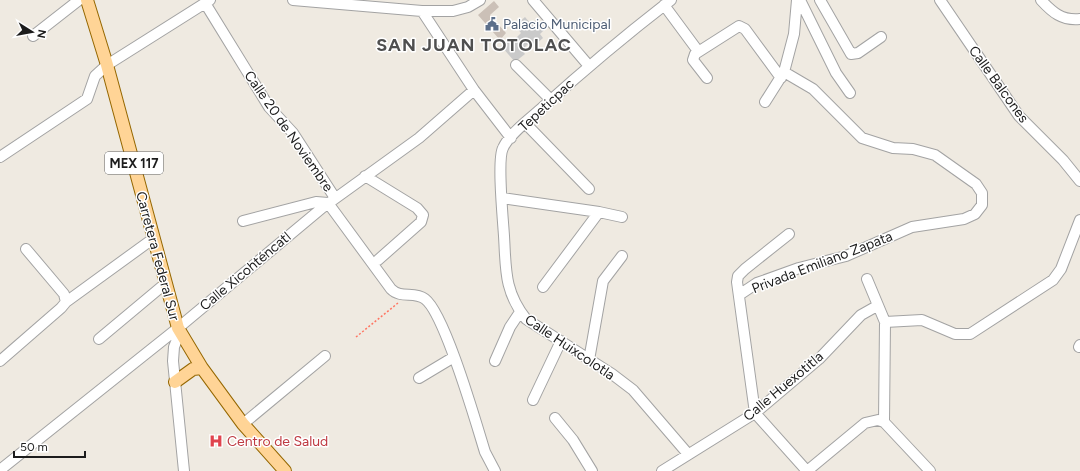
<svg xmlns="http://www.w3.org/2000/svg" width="1080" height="471" viewBox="0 0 1080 471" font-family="Figtree,sans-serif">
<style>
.religious{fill:#cacaca}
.building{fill:#cbc0b7}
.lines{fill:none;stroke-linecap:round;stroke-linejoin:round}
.minor-casing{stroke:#a3a3a3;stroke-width:12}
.major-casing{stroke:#956700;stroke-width:14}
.path{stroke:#ff7562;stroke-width:1.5;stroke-dasharray:2 2;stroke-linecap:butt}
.minor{stroke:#fff;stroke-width:10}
.major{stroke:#ffd496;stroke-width:12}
.labels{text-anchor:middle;stroke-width:3;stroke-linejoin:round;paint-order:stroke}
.shield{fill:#fff;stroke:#606060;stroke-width:1}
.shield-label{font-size:13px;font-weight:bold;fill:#1c1c1c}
.service-label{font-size:14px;fill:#4e5e75;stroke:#fff;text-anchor:start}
.street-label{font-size:14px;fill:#1c1c1c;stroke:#fff}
.health-label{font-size:14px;fill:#be3a42;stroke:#fff;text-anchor:start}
.district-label{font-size:18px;font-weight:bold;letter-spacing:1px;fill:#4f4f4f;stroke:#fff}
</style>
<rect width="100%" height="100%" fill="#efeae1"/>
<!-- religious -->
<path class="religious" d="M525,17l6,7 6,-5 8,10 -5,5 3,4 -8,7 -4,-4 -9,9 3,4 -10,8 -14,-16 6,-6 4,3 10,-10 -6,-7z"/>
<!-- building -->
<path class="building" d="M494,1l5,6 -9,8 16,18 -6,7 -22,-25z"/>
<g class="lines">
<!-- minor casing -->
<g class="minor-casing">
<path id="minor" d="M293,0l129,11h31l15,-4 12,-7
M533,0l56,66
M671,0c-44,34 -87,70 -128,107 -12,11 -34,27 -40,41 -6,11 0,72 1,88 2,33 0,55 22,83l86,55 21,16 55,64
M800,0l36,73 14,20
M820,0l31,54 7,-1 23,-16
M940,0l79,116 44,44 17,21
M1041,0c11,12 21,21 39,19
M205,3l64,104 24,26 42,65
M664,5l34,46
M422,11l52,79 37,48
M33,36l46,-36
M516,65l35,35
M707,78l-14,-18 2,-6 44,-28 6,3 36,49
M765,102l19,-30 10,-38 3,-34
M525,123l64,66
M0,157l87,-58 8,-23 12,-11 103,-65
M365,176l52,32 6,7 -2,7 -43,38
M502,198l97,14 23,5
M243,221l73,-19 12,1 63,86c10,10 23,2 34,10 20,15 51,124 60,153l10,19
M789,234l-44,35 -7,7 -1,6 18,131 52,58
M26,249l38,45 2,8
M867,279l18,43 -1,100 46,49
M543,287l56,-75
M739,295l18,-12 42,-15 47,-12 66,-29 52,-8 11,-5 7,-9v-12l-6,-9 -41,-29 -22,-6 -20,-1 -31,-10 -49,-49 -29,-17
M885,322l37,-2 33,14h15l83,-54 8,-11 19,-49
M180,332l-6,15 -1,14 11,110
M99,339l67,-56
M1079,347l1,-2
M589,360l14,-79 19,-25
M0,361l61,-53 5,-6 88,-64
M495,361l15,-34 10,-15
M419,378l35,-21
M533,400l28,-59
M555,418l18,22 19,31
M243,424l82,-68
M0,470l178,-142 144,-120 97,-70 55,-48
M662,471l93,-58 64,-54 42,-44 16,-9
M807,471l58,-48 13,-3 6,2"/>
</g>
<!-- major casing -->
<g class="major-casing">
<path id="major" d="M87,0l20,65 71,263 24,40 41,56 42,47
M175,382l18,-13 9,-1"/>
</g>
<!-- path -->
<path class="path" d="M356,337l42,-34"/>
<!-- minor -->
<use href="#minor" class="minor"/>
<!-- major -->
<use href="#major" class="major"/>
</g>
<!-- icons -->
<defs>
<g id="civic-bare" transform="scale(1.08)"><path d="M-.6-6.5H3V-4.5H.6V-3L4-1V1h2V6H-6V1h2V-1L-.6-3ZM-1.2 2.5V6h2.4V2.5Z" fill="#5c6f8a" stroke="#fff" stroke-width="2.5" paint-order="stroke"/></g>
<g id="hospital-bare" transform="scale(1.08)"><path d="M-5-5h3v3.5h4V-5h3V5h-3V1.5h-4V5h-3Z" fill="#e0444e" stroke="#fff" stroke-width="2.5" paint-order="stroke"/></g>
</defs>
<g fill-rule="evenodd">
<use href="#civic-bare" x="492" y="24"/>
<use href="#hospital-bare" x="216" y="441"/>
</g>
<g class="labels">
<!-- shield labels -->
<rect class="shield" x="105" y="152" width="58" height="22" rx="3"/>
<g class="shield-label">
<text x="134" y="168">MEX 117</text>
</g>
<!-- service labels -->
<g class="service-label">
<text x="503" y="29">Palacio Municipal</text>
</g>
<!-- street labels -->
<g class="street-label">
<text transform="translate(999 84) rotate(54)" y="5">Calle Balcones</text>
<text transform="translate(546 105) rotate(-43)" y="5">Tepeticpac</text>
<text transform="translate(289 131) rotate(55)" y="5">Calle 20 de Noviembre</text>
<text transform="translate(158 256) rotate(75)" y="5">Carretera Federal Sur</text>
<text transform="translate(822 262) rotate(-21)" y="5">Privada Emiliano Zapata</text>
<text transform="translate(245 271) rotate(-40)" y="5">Calle Xicohténcatl</text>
<text transform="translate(570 347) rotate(34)" y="5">Calle Huixcolotla</text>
<text transform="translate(783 386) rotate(-40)" y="5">Calle Huexotitla</text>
</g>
<!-- health labels -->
<g class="health-label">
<text x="227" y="446">Centro de Salud</text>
</g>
<!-- district labels -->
<g class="district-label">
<text x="474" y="51">SAN JUAN TOTOLAC</text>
</g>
</g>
<!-- north arrow -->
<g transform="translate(32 32) rotate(101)" stroke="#ffffff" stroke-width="3" paint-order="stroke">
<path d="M0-3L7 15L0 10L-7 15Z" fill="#1c1c1c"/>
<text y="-6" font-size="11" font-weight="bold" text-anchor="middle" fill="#1c1c1c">N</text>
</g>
<!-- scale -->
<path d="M14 451v6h71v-6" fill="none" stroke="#1c1c1c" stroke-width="2"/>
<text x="20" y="451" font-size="12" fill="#1c1c1c" stroke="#ffffff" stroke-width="3" paint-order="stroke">50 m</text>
</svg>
